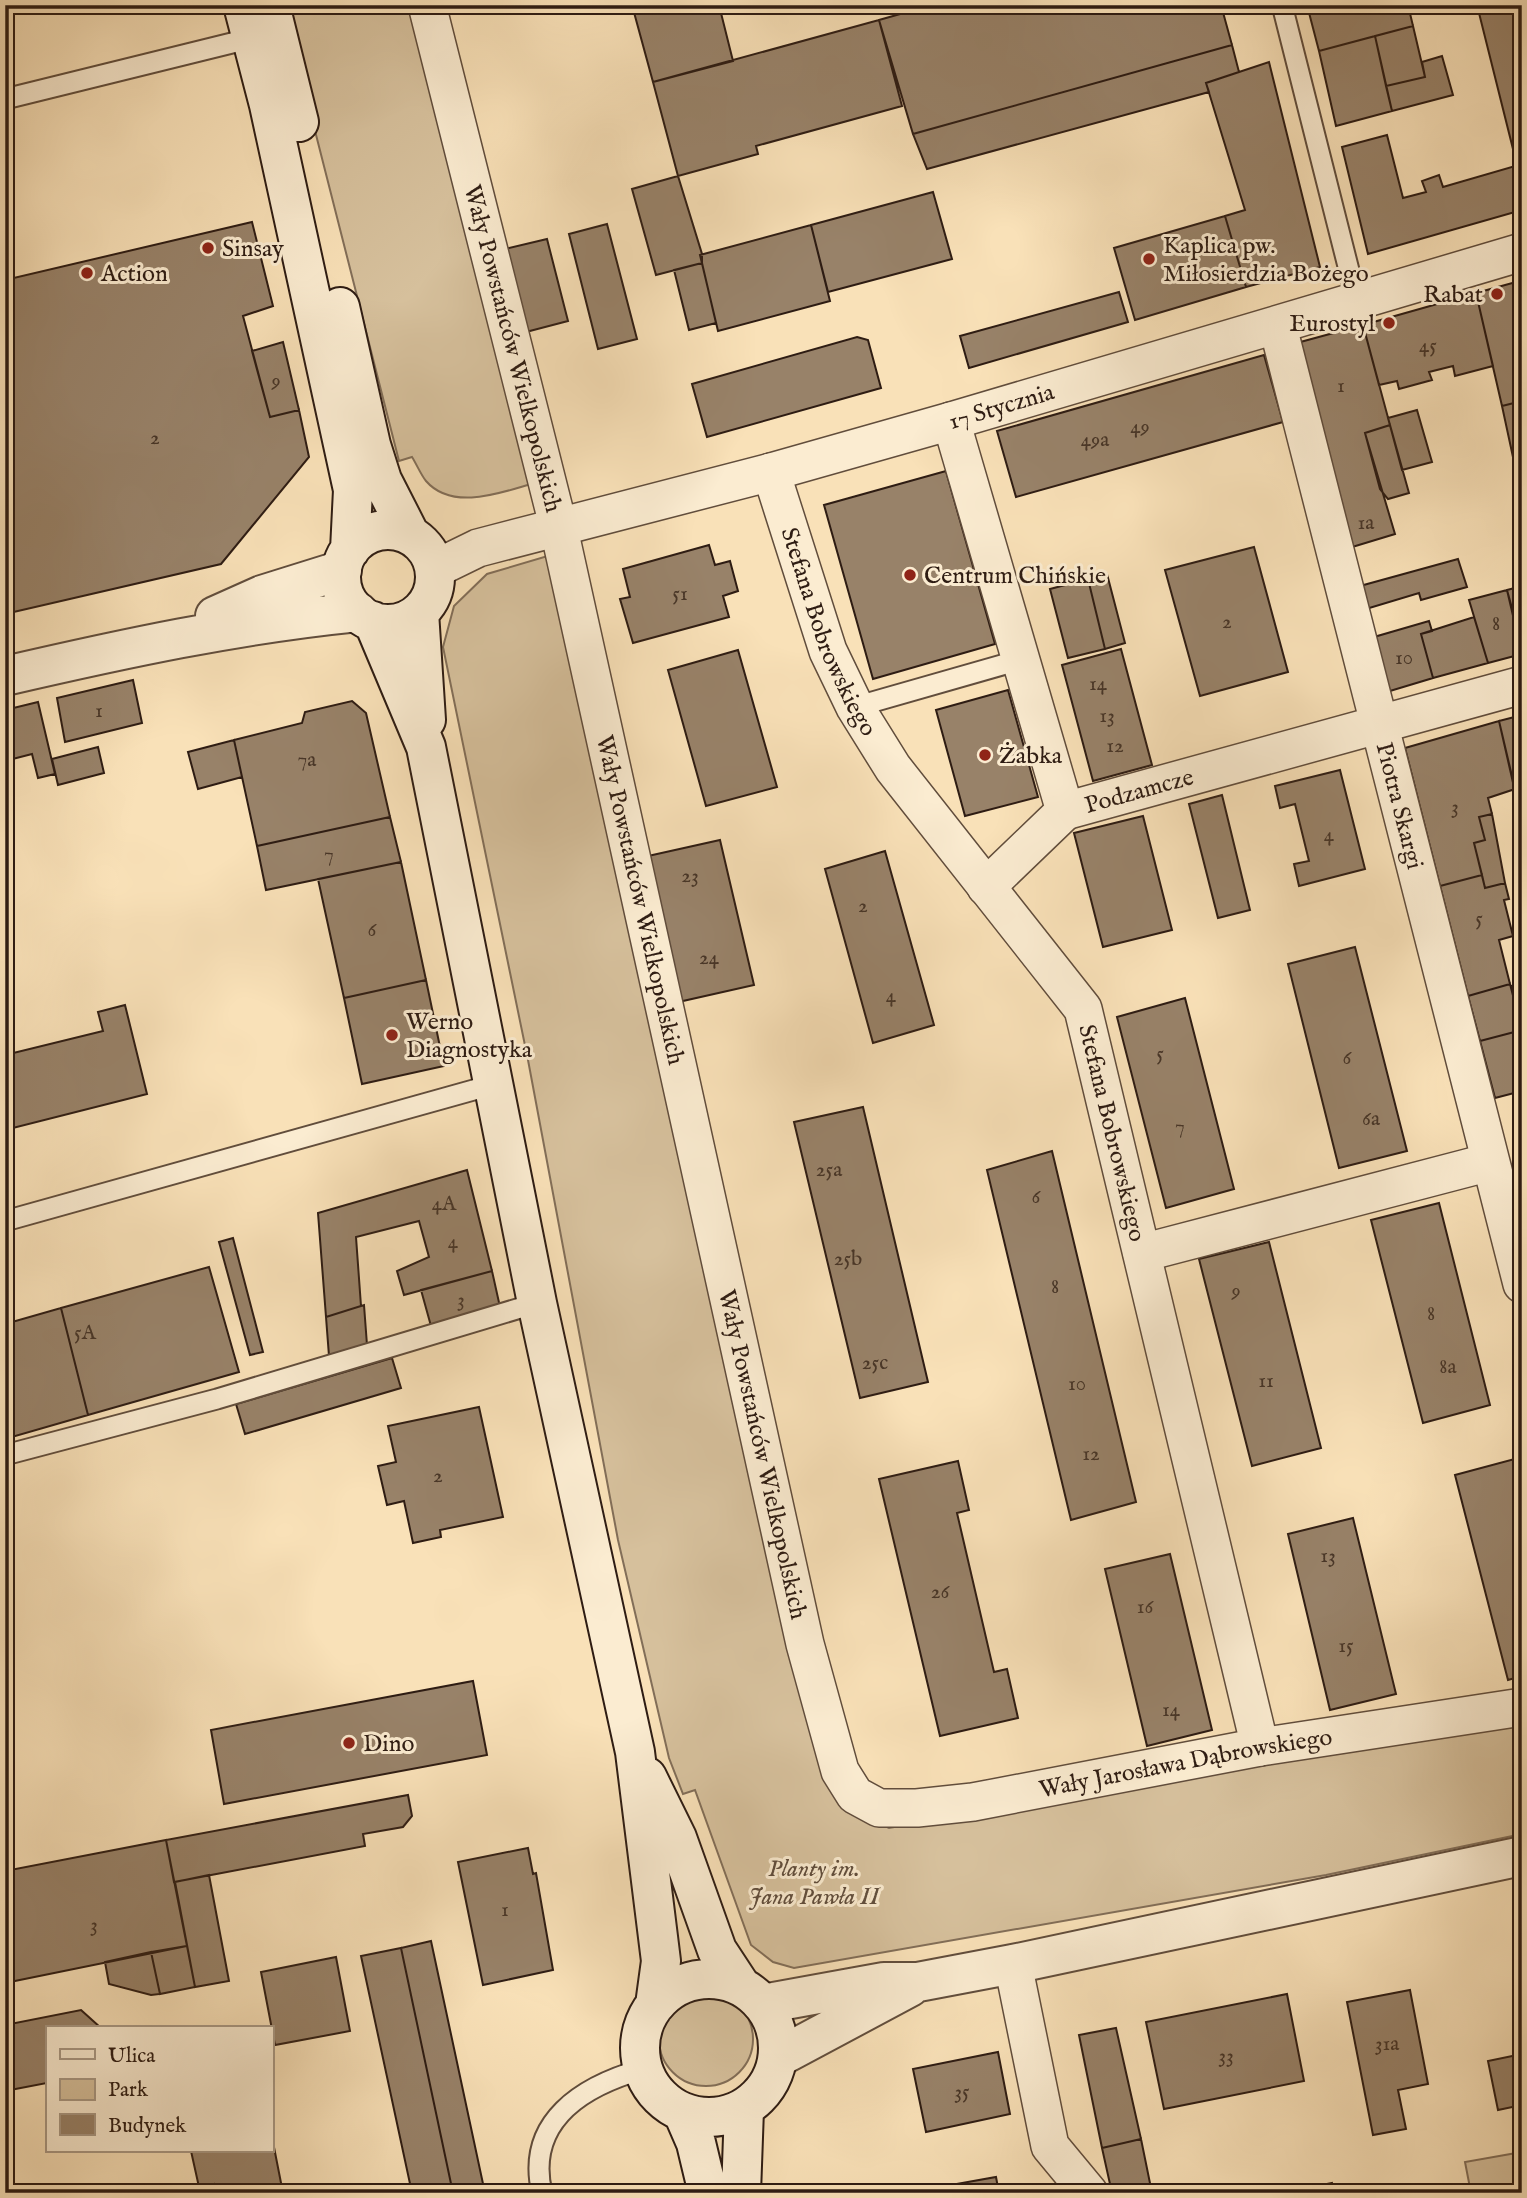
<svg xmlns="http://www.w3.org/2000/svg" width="1527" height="2198" viewBox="0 0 1527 2198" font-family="'IM FELL English',serif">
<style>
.green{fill:#d6c09c;stroke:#826e58;stroke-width:2}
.building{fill:#988269;stroke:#2e1c13;stroke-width:2}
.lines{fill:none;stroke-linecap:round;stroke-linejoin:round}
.service-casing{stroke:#614d3c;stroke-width:23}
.minor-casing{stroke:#614d3c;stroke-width:40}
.tertiary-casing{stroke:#614d3c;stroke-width:42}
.secondary-casing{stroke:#2e1c13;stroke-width:42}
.service{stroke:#fbecd1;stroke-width:19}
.minor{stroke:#fbecd1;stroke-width:37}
.tertiary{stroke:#fbecd1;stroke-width:38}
.secondary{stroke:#fbecd1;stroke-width:38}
.poi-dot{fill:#8f2418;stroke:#fbecd1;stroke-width:2.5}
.labels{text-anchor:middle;stroke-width:6;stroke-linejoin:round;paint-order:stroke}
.number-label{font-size:21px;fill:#483628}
.poi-label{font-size:24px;fill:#2e1c13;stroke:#fbecd1;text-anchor:start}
.street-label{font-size:24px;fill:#2e1c13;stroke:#fbecd1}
.park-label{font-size:24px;font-style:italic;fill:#604d3c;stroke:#fbecd1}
</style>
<rect width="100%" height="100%" fill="#f9e1b8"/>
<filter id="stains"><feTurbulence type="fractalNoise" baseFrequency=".00286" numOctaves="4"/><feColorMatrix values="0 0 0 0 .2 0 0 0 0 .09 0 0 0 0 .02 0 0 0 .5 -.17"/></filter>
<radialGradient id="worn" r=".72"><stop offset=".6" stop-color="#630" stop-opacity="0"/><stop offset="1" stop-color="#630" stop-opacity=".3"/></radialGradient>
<!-- green -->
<path class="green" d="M283,5h132l116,479c-31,9 -79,27 -105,-3 -5,-6 -9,-16 -14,-24l-13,4z
M551,555l291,1252 47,21 337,-60 296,-48v114l-196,41 -532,93 -21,-6 -22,-17 -56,-155 -12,4 -14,-36 -51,-218 -90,-480 -85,-413 11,-41 33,-32z
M659 2039a47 47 0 1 1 94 0a47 47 0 1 1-94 0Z
M1522,2152v41h-51l-6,-31z"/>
<!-- building -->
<path class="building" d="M75,5h30l-28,8z
M632,5h87l14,56 -80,21z
M932,5h289l11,40 -319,89 -34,-114z
M1307,5h101l5,21 -94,25z
M1477,5h45v159l-5,1z
M879,20l23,86 -146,40 2,8 -80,22 -25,-94z
M1413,26l12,51 -39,9 -11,-50z
M1375,36l17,75 -56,15 -17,-75z
M1232,45l7,27 -33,11 3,9 -282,77 -14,-35z
M1442,56l11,39 -61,16 -6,-25 39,-9 -3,-15z
M1269,62l51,205 -74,20 -21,-71 20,-6 -39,-127z
M1387,135l16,63 23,-6 -4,-11 17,-6 4,12 79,-23v46l-154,44 -26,-107z
M678,176l24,78v9l-46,12 -24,-86z
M933,192l19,67 -124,33 -17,-67z
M1225,216l21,71 -111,33 -21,-72z
M252,222l21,84 -30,10 27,101 29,-7 10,47 -88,107 -216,50v-334z
M607,224l30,115 -39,10 -29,-115z
M811,225l19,76 -112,30 -18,-76z
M547,239l21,82 -42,11 -21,-83z
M702,263l14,60 -27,7 -15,-60z
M1516,282l6,28v49l-6,1 6,23v18l-20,5 -26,-113z
M1119,292l9,30 -159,46 -9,-32z
M1476,293l17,73 -38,10 -2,-10 -24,6 3,8 -33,9 -2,-8 -18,4 -16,-60z
M1363,325l27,100 -25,8 30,101 -46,14 -56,-204z
M857,337l11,3 13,48 -174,49 -15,-53z
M283,342l16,68 -29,7 -18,-66z
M1264,355l19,67 -267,75 -19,-66z
M1522,401v98l-20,-93z
M1417,410l15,52 -30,8 -14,-52z
M1390,425l19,68 -21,6 -8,-10 -15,-56z
M946,471l49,173 -122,35 -49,-174z
M709,545l6,20 15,-4 8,30 -15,5 6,21 -96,26 -13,-44 10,-2 -7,-28z
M1254,547l34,125 -88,24 -35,-126z
M1458,559l9,28 -46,13 -2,-7 -53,16 -6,-23z
M1107,574l18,69 -20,6 -17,-70z
M1088,579l17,70 -37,9 -18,-69z
M1522,586v59l-15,-55z
M1507,590l15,64 -34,9 -19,-63z
M1474,617l14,46 -55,15 -12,-44z
M1429,621l3,10 -11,3 12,44 -43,13 -16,-54z
M1121,649l31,116 -59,16 -31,-116z
M738,650l39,137 -71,19 -38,-136z
M133,680l9,43 -77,19 -8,-44z
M1008,690l30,107 -73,19 -29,-106z
M352,701l14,12 24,104 -133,29 -23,-106 68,-17 3,-11z
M38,702l17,72 -17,4 -6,-24 -27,7v-51z
M1522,715v70l-8,2 -15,-66z
M1499,721l16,68 -27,9 4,16 -13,3 6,23 -11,3 8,32 -42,11 -35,-138z
M234,740l8,37 -44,12 -10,-37z
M98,747l6,26 -46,12 -6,-26z
M1340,770l25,99 -66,17 -5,-22 15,-3 -14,-57 -15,4 -5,-22z
M1222,795l28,115 -32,8 -29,-114z
M1492,814l13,69 -20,5 -11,-45 11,-3 -6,-23z
M1143,816l29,114 -69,17 -29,-114z
M390,817l11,45 -135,28 -9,-44z
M720,840l34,145 -80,18 -35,-145z
M885,851l49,174 -61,18 -48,-174z
M401,862l25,118 -82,18 -26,-119z
M1482,875l3,13 20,-5 4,16 -5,1 9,36 -14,4 11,44 -42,12 -28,-110z
M1355,947l52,204 -68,17 -51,-204z
M426,980l18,86 -82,18 -18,-86z
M1510,984l12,46 -42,11 -12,-45z
M1522,984v46l-11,-44z
M1185,998l49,191 -68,19 -49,-191z
M125,1005l22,89 -142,36v-75l98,-24 -5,-19z
M1522,1030v61l-27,7 -15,-57z
M863,1107l65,275 -68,16 -66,-276z
M1052,1151l84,351 -65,18 -84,-350z
M467,1170l25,101 -88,24 -7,-24 32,-14 -10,-36 -63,16 5,69 -35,11 -8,-104z
M1439,1203l51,202 -67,18 -52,-203z
M233,1238l30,114 -13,3 -31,-113z
M1269,1242l52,206 -69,18 -53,-207z
M209,1267l30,105 -151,43 -27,-107z
M492,1271l8,36 -69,19 -10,-36z
M364,1305l3,40 -38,11 -3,-39z
M61,1308l27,107 -83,24v-115z
M392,1358l9,30 -156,46 -9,-30z
M479,1407l24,110 -63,13 1,7 -28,6 -9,-42 -17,4 -9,-39 18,-4 -8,-36z
M1522,1457v219l-14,4 -53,-205z
M958,1461l11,49 -12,3 37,159 13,-3 11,49 -78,18 -61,-257z
M1353,1518l43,176 -66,16 -42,-176z
M1170,1554l42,176 -65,16 -42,-177z
M473,1681l14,74 -263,49 -13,-74z
M408,1795l4,21 -9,11 -40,7 2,12 -191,36 -8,-42z
M166,1840l21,106 -182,37v-112z
M528,1848l5,26 3,-1 17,97 -70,15 -25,-123z
M209,1875l20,106 -34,6 -20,-105z
M431,1941l54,252h-32l-52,-245z
M187,1946l8,41 -35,7 -9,-42z
M401,1948l52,245h-41l-51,-237z
M151,1952l9,42 -9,1 -42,-11 -4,-22z
M336,1957l14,74 -75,14 -14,-73z
M1410,1990l18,94 -30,6 8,39 -33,6 -26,-133z
M1287,1994l17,87 -140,28 -18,-87z
M81,2010l20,18h-54v55l-42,8v-66z
M1116,2028l25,111 -39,9 -23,-113z
M998,2052l12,62 -84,18 -13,-63z
M1522,2054v51l-24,5 -10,-49z
M271,2132l12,61h-68l-1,-9 -15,3 -8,-36h80z
M1141,2139l11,54h-40l-10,-45z
M996,2177l3,16h-64l-1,-5z
M1332,2183l2,10h-21l-1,-6z"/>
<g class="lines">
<!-- service casing -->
<g class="service-casing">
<path id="service" d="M1282,5l75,297
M5,99l231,-57 23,-3
M855,707l168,-48
M5,1221l490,-137
M5,1455l212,-56 320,-96
M542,2193c-17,-72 41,-107 101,-124"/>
</g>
<!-- minor casing -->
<g class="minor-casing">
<g id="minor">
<path id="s1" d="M427,5l132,524 246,1115 35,127 15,24 24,13h38l56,-6 287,-55 262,-40"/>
<path id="s2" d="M1278,327l244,957"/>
<path id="s3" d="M951,421l114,390 457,-126"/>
<path id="s4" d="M771,472l57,179 27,56 38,61 190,241 177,738"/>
<path id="s5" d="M435,569l43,-21 293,-76 180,-51 571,-169"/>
<path d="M986,887l79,-76"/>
<path d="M1142,1253l348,-91"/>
<path d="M1013,1964l37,182 39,47"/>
</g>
</g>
<!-- tertiary casing -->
<g class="tertiary-casing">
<path id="tertiary" d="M215,616l47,-21 80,-25
M5,676c117,-27 232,-52 353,-64
M763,2004l121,-22h34l95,-18 509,-108
M779,2057l131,-70"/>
</g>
<!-- secondary casing -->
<g class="secondary-casing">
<path id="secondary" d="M243,5l26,100 84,385 -3,60
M270,5l29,117
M340,307l31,138 11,35 28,55
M341 577a47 47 0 1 1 94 0a47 47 0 1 1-94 0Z
M419,612l7,108
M373,621l53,126 111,556 98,449 26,209 -6,44
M647,1777l30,61 40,112 23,35
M640 2048a69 69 0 1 1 138 0a69 69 0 1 1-138 0Z
M683,2113l13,30 12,50
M741,2193l3,-84"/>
</g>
<!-- service -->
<use href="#service" class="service"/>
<!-- minor -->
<use href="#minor" class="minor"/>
<!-- tertiary -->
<use href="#tertiary" class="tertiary"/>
<!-- secondary -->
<use href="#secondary" class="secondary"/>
</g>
<!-- markers -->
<g class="poi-dot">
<circle cx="208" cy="248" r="7"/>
<circle cx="1149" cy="259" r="7"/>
<circle cx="87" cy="273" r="7"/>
<circle cx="1497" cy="294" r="7"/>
<circle cx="1389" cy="323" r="7"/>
<circle cx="910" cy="575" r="7"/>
<circle cx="985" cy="755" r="7"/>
<circle cx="392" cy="1035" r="7"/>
<circle cx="349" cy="1743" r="7"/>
</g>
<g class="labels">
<!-- number labels -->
<g class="number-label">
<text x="1428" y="352">45</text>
<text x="276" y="387">9</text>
<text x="1341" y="392">1</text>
<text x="1140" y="433">49</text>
<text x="155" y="444">2</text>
<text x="1095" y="446">49a</text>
<text x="1366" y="529">1a</text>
<text x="680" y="600">51</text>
<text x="1227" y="628">2</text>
<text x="1496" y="630">8</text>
<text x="1404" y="664">10</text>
<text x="1098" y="690">14</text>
<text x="99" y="717">1</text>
<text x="1107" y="722">13</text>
<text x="1115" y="752">12</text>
<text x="307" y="766">7a</text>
<text x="1455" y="813">3</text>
<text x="1329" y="841">4</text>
<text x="329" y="861">7</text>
<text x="690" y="882">23</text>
<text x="863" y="912">2</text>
<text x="1479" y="925">5</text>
<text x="372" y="936">6</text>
<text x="709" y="964">24</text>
<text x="891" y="1002">4</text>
<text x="1160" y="1060">5</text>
<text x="1347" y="1064">6</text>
<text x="1371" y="1125">6a</text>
<text x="1180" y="1133">7</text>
<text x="829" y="1176">25a</text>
<text x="1036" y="1203">6</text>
<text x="444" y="1210">4A</text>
<text x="453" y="1248">4</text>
<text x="848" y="1265">25b</text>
<text x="1055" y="1293">8</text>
<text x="1236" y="1297">9</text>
<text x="461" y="1306">3</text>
<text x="1431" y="1320">8</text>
<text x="85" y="1339">5A</text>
<text x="875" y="1369">25c</text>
<text x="1448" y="1373">8a</text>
<text x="1266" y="1387">11</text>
<text x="1077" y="1390">10</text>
<text x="1091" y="1460">12</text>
<text x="438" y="1482">2</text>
<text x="1328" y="1562">13</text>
<text x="940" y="1598">26</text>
<text x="1145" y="1613">16</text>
<text x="1346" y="1652">15</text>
<text x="1171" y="1716">14</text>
<text x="505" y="1916">1</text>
<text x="94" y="1931">3</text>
<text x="1387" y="2050">31a</text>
<text x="1226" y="2062">33</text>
<text x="962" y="2098">35</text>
</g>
<!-- poi labels -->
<g class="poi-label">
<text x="1163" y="253">Kaplica pw.<tspan x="1163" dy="28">Miłosierdzia Bożego</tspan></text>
<text x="222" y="256">Sinsay</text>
<text x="101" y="281">Action</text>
<text x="1483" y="302" text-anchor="end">Rabat</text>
<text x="1375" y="331" text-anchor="end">Eurostyl</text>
<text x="924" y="583">Centrum Chińskie</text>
<text x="999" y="763">Żabka</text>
<text x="406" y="1029">Werno<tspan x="406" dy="28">Diagnostyka</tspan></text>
<text x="363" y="1751">Dino</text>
</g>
<!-- street labels -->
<g class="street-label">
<text dy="8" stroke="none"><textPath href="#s1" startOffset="354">Wały Powstańców Wielkopolskich</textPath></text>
<text dy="8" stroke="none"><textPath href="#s5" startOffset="590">17 Stycznia</textPath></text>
<text dy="8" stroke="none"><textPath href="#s4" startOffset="170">Stefana Bobrowskiego</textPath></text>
<text dy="8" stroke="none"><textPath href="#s3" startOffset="483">Podzamcze</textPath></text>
<text dy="8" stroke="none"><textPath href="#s2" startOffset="494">Piotra Skargi</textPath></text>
<text dy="8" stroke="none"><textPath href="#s1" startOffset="920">Wały Powstańców Wielkopolskich</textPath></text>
<text dy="8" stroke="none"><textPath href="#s4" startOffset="756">Stefana Bobrowskiego</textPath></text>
<text dy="8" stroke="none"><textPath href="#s1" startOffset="1488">Wały Powstańców Wielkopolskich</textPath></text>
<text dy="8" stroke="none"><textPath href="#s1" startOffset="2180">Wały Jarosława Dąbrowskiego</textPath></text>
</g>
<!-- park labels -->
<g class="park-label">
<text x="814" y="1876">Planty im.<tspan x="814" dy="28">Jana Pawła II</tspan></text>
</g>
</g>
<!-- margin -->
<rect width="1527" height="2198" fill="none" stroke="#f9e1b8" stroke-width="28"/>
<rect x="7" y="7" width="1513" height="2184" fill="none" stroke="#2e1c13" stroke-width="3.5"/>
<rect x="14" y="14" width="1499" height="2170" fill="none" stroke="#2e1c13" stroke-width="2"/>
<!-- legend -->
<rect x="46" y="2026" width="228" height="126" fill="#fbecd1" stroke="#a99985" stroke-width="2"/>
<rect x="60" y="2049" width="35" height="10" fill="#fbecd1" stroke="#a99985" stroke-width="2"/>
<text x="108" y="2062" font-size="21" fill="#2e1c13">Ulica</text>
<rect x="60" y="2079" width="35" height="21" fill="#d6c09c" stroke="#a99985" stroke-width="2"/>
<text x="108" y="2096" font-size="21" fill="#2e1c13">Park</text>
<rect x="60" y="2114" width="35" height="21" fill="#988269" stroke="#a99985" stroke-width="2"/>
<text x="108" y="2132" font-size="21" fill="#2e1c13">Budynek</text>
<rect width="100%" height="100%" filter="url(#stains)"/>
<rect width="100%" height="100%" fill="url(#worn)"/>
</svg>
